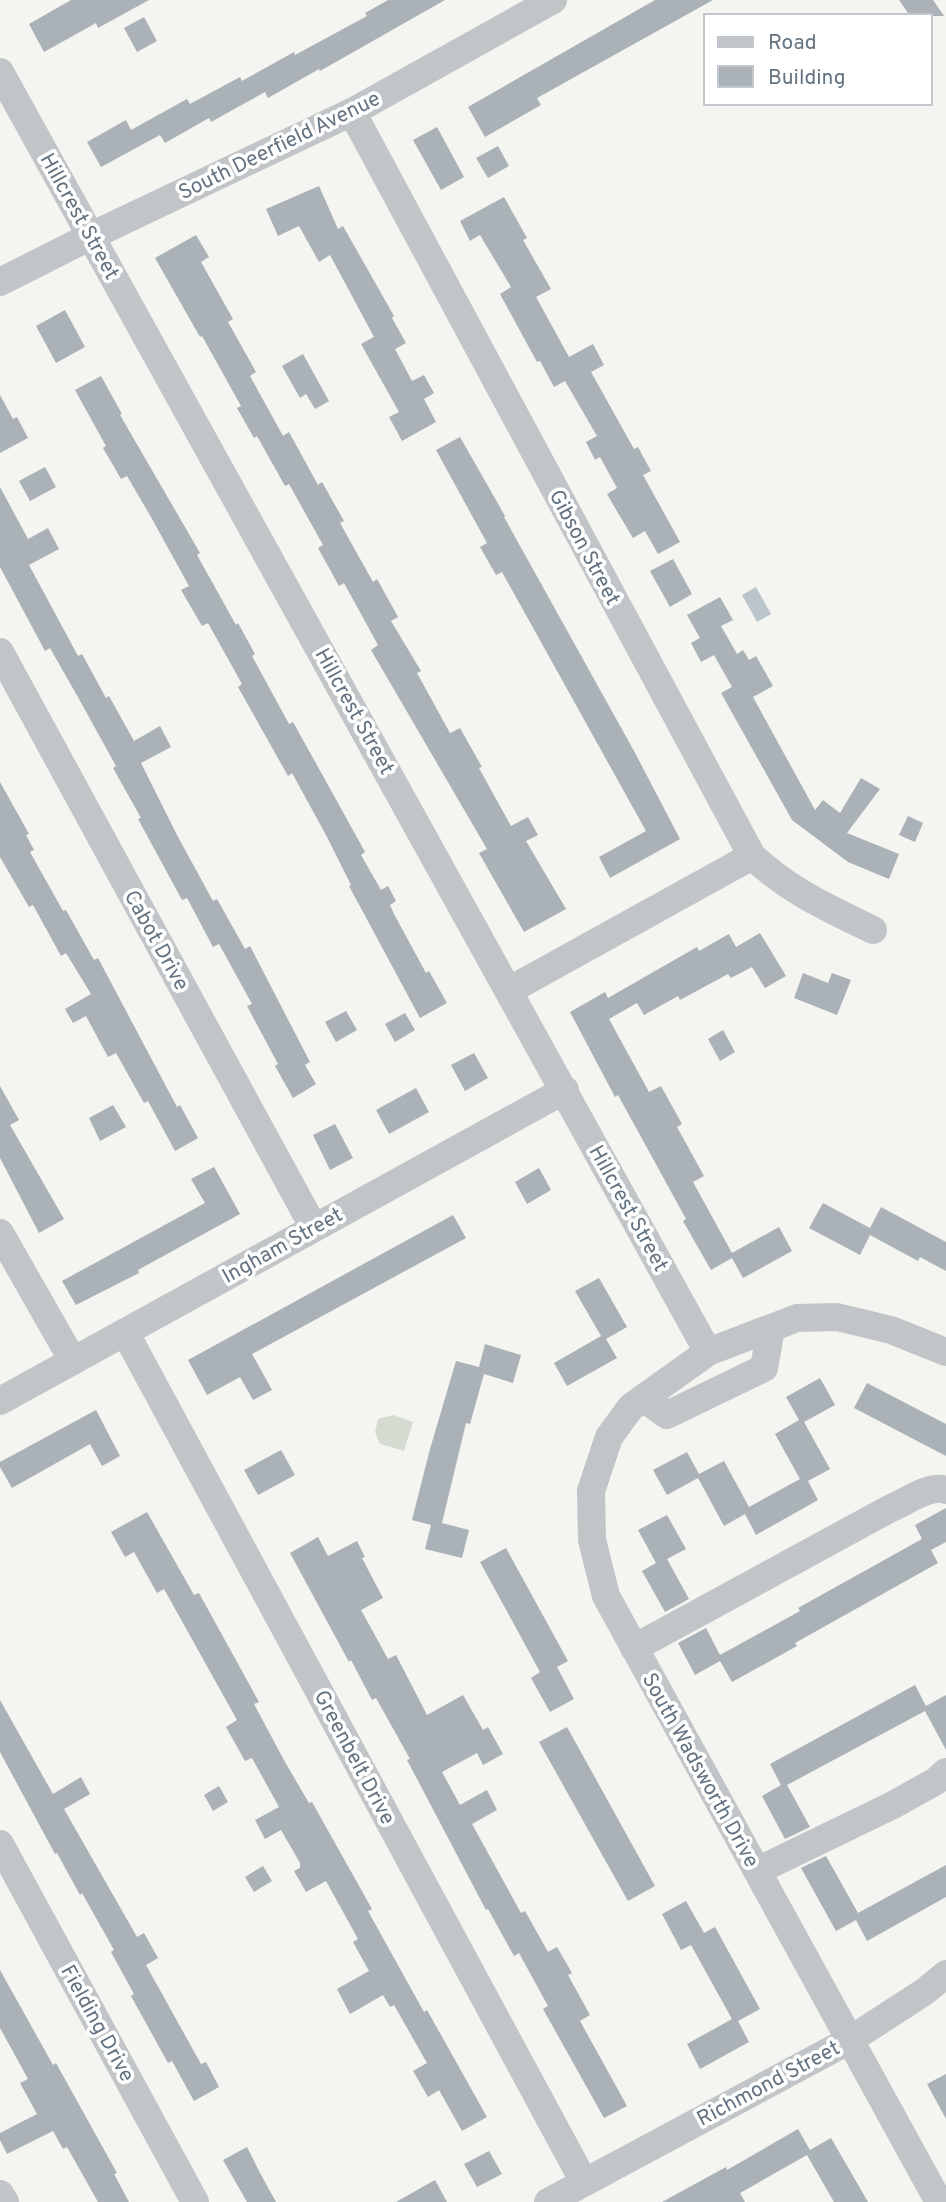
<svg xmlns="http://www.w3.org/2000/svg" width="946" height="2202" viewBox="0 0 946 2202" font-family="Overpass,sans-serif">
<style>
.green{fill:#d5dbd1}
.water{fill:#bac5cb}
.building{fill:#aab1b7}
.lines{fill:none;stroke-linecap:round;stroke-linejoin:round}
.minor{stroke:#c1c5c8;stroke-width:28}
.labels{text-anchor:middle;stroke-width:7;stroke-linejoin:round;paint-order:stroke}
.street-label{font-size:21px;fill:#637382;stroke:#fff}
</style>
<rect width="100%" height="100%" fill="#f4f4f0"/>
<!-- green -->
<path class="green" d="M393,1415l20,7 -9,29 -24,-7 -5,-12 3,-13z"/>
<!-- water -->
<path class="water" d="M756,587l15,27 -14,8 -15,-27z"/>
<!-- building -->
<path class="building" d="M71,0h78l-51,28 -2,-5 -52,29 -15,-28z
M388,0h57l-125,71 -1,-2 -51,29 -3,-6 -54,30 -2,-4 -44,25 -5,-8 -59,32 -14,-25 39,-22 5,10 56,-31 3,5 50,-27 2,4 52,-29 1,3 72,-39 -2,-3z
M655,0h58l-176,98 4,7 -56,32 -17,-30z
M899,0h34l11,16h-34z
M144,17l13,24 -20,11 -13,-24z
M437,127l27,50 -23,13 -28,-50z
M498,146l11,20 -21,12 -12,-20z
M319,186l19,43 5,-3 51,90 -2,2 14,25 -11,6 17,32 12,-6 10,18 -10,6 12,23 -34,19 -13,-24 10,-5 -38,-68 13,-7 -44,-82 -11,7 -20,-36 -21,10 -12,-27z
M504,197l23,41 -4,2 28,49 -15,8 33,60 24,-13 11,21 -13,7 43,77 4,-2 13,24 -8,4 37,67 -22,12 -13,-23 -12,7 -15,-25 -11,-19 10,-6 -17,-31 -5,3 -9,-18 11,-6 -32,-55 -11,6 -14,-26 -3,1 -37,-68 11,-7 -31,-52 -10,6 -10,-20z
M196,235l13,22 -8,5 32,57 -5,3 28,50 -6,4 33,60 6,-4 29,53 4,-3 22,39 -4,2 33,59 4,-3 21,38 -7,4 30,50 -4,2 33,60 10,-5 22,39 -3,1 32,58 17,-9 10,18 -12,6 40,68 -42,23 -45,-79 8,-4 -116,-199 7,-5 -34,-62 -5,3 -21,-38 5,-3 -34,-61 -4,2 -28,-50 -3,2 -17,-30 4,-2 -39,-70 -2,1 -45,-79z
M65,310l20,37 -29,16 -20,-37z
M303,354l26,47 -14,8 -9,-15 -6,4 -18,-32z
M101,376l21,38 -2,1 80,138 -3,2 39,70 2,-2 17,31 -3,2 37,68 4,-2 45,81 27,49 -4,3 20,35 7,-4 8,15 -6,4 4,9 32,59 3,-2 18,32 -27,15 -71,-132 2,-1 -25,-50 -34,-62 -4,3 -50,-89 4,-3 -34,-61 -6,3 -21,-36 8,-4 -38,-69 -24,-41 -6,3 -18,-31 3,-2 -31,-56z
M0,395l13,24 4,-2 11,21 -28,15z
M460,437l45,79 -1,1 130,234 46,88 -70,39 -11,-21 47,-26 -144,-259 -6,3 -16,-28 7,-4 -51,-93z
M45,467l11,20 -26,14 -11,-20z
M0,487l28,52 20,-11 11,21 -30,16 49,91 4,-2 24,44 3,-2 25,45 26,-15 11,21 -30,16 37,74 35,64 4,-2 28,50 5,-3 60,116 -5,3 11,19 -23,14 -18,-32 3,-2 -31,-58 5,-2 -33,-60 -6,3 -26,-49 -5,2 -44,-81 3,-1 -28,-50 3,-2 -37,-67 -29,-51 -5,3 -45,-84z
M673,559l19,35 -22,13 -20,-36z
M720,597l13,23 -12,6 16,28 6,-4 6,10 7,-4 17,30 -20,11 62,113 8,-10 17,13 21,-35 19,11 -33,44 52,21 -10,25 -41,-17 -56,-42 -71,-127 11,-6 -18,-32 -13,7 -10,-19 9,-5 -13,-23z
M0,782l29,52 -3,1 8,15 -4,2 33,59 3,-1 28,50 4,-2 79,149 3,-2 18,33 -23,13 -27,-50 -4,2 -28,-50 -8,4 -22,-41 -13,7 -8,-14 26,-15 -25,-41 -5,3 -28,-51 -4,2 -29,-50z
M908,816l15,7 -8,19 -16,-7z
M760,933l26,43 -21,12 -13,-21 -21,11 -3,-4 -48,26 -2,-4 -34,19 -7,-12 -28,16 40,73 12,-6 21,38 -5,3 27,49 -11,6 39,71 47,-26 13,24 -49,27 -11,-20 -21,12 -28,-49 3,-2 -68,-124 -3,2 -45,-85 35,-20 3,6 89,-51 2,4 30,-17 7,13z
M803,973l25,10 4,-10 19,7 -14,35 -43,-17z
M346,1011l11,19 -21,12 -11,-20z
M405,1013l10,17 -20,12 -10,-18z
M723,1030l12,22 -15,9 -12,-22z
M474,1053l14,25 -23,13 -14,-26z
M0,1086l19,34 -9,5 54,94 -25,14 -39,-75z
M416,1088l13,24 -40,22 -13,-24z
M113,1105l13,22 -26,14 -11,-23z
M335,1124l18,34 -23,12 -17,-35z
M214,1167l26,47 -102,56 1,3 -63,32 -14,-24 143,-78 -14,-24z
M539,1168l12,22 -24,14 -12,-22z
M823,1203l47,25 11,-21 65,35v29l-26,-14 -2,4 -48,-26 -10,20 -51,-27z
M453,1215l13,23 -214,116 20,36 -19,10 -13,-23 -33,18 -19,-35z
M599,1278l28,49 -21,12 11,19 -50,28 -13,-23 47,-27 -26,-45z
M485,1344l36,11 -8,28 -29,-9 -14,50 -4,-1 -24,100 27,7 -7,28 -37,-9 6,-24 -19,-5 18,-71 26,-88 23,6z
M820,1378l15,27 -31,17 26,47 -22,12 10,19 -62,35 -11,-21 -21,12 -26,-48 -31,17 -14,-25 34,-18 12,22 25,-13 25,46 51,-28 -25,-45 24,-14 -13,-23z
M867,1383l79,41v32l-92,-48z
M96,1410l24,46 -18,10 -12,-22 -78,44 -12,-21v-5z
M281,1450l14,25 -37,20 -14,-25z
M946,1508v34l-15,8 7,13 -143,80 2,3 -65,36 -12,-21 -25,14 -17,-32 28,-15 14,27 80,-44 -2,-3 124,-69 -7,-14z
M147,1512l47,83 5,-2 60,109 -5,2 31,58 24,41 3,-1 60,107 -4,2 56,101 3,-2 60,107 -25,14 -23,-41 -11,7 -15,-26 14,-8 -33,-58 -4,2 -7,-12 -33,19 -13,-25 32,-18 -16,-29 5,-3 -32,-58 -20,11 -12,-21 6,-3v-5l-19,-33 -16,9 -10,-19 24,-13 -27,-49 -7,3 -19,-34 11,-7 -73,-131 -7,4 -23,-41 -9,5 -14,-25z
M667,1515l19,34 -19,10 22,40 -24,13 -23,-41 14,-8 -18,-33z
M318,1537l10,19 29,-15 8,16 -3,1 21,40 -22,12 27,49 8,-4 31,60 36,-20 20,35 5,-3 15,27 -20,11 -6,-12 -35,19 18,33 27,-15 10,20 -25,14 49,89 4,-2 23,41 9,-5 15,26 -4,2 22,40 -10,6 47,85 -23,12 -61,-109 5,-3 -29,-53 -5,3 -26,-47 -2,1 -79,-150 3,-1 -34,-61 -4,2 -21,-40 -2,2 -59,-109z
M506,1548l62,113 -11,6 17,32 -24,13 -19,-34 9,-6 -60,-110z
M915,1685l11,21 20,-11v55l-21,-39 -138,74 23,42 -25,12 -23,-43 19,-11 -11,-21z
M0,1700l53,94 28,-17 9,17 -26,15 73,128 7,-4 14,25 -12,7 55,99 5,-2 13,25 -25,14 -22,-40 -4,2 -37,-67 3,-2 -23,-42 3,-2 -32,-57 -2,2 -23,-42 -2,1 -55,-102z
M567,1727l88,159 -27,15 -89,-159z
M219,1786l9,16 -15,9 -9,-16z
M826,1856l32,57 88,-48v32l-79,44 -11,-21 -20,11 -35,-63z
M263,1866l9,15 -18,11 -9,-15z
M686,1901l18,32 11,-6 45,82 -22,12 11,21 -49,27 -13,-25 45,-25 -41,-74 -10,5 -19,-36z
M0,1970l53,95 3,-2 61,110 -3,1 15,28h-31l-31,-55 -4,2 -10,-18 -46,23 -7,-14v-7l37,-19 -17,-31 8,-4 -28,-51z
M946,2074v45l-19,-35z
M798,2129l12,21 21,-12 37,64h-34l-27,-47 -67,38 5,9h-83l64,-35 1,3z
M247,2147l13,26 16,29h-29l-24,-42z
M489,2151l13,23 -25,13 -13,-23z
M435,2180l12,22h-51z"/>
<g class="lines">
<!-- minor -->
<path class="minor" d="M0,72l708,1280
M352,112l400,744c39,36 74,51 121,74
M0,282l91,-46 261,-124 201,-112
M0,652l314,576
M510,990l242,-134
M0,1233l73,128
M125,1332l459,850
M643,1398l24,17 97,-47 7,-40
M0,1401l565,-311
M634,1648l257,-140c15,-6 39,-24 55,-18
M0,1844l195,358
M757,1871l136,-66 43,-24 10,-9
M0,2194l5,8
M548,2202l302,-162 74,-48 22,-18
M939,2202l-333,-606 -14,-56 -1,-49 18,-54 22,-30 77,-55 89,-34 40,-1 54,13 55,22"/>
</g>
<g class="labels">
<!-- street labels -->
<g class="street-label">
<text transform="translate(279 145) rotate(-26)" y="7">South Deerfield Avenue</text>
<text transform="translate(80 216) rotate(61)" y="7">Hillcrest Street</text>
<text transform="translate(585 547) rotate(62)" y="7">Gibson Street</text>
<text transform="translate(355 711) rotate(61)" y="7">Hillcrest Street</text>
<text transform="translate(157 940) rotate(61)" y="7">Cabot Drive</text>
<text transform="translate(629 1208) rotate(61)" y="7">Hillcrest Street</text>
<text transform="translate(282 1245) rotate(-29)" y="7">Ingham Street</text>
<text transform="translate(355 1757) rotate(62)" y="7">Greenbelt Drive</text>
<text transform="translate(701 1770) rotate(61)" y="7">South Wadsworth Drive</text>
<text transform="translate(98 2023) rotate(61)" y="7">Fielding Drive</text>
<text transform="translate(768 2083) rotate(-28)" y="7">Richmond Street</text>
</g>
</g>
<!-- legend -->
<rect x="704" y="14" width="228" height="91" fill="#ffffff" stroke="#c1c7cd" stroke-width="2"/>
<rect x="718" y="37" width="35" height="10" fill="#c1c5c8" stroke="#c1c7cd" stroke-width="2"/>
<text x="768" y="49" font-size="21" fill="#637382">Road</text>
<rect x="718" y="66" width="35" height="21" fill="#aab1b7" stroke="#c1c7cd" stroke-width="2"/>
<text x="768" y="84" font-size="21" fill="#637382">Building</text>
</svg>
